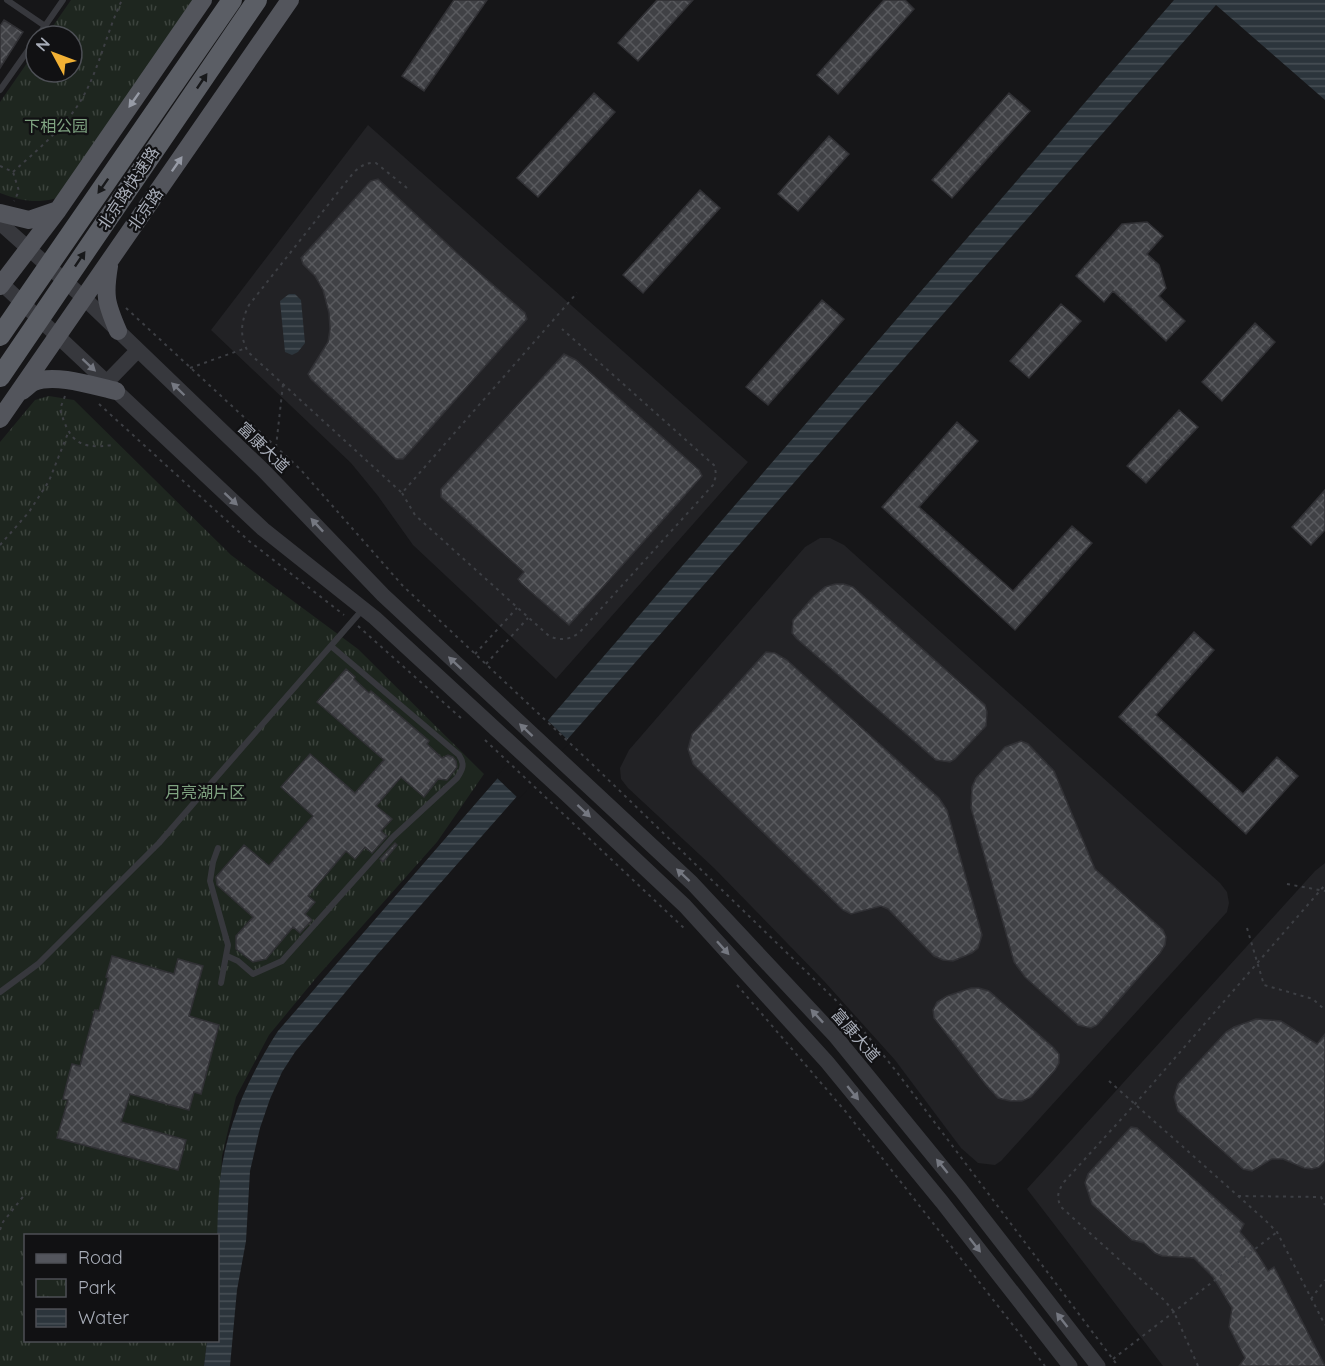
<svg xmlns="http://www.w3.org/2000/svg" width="1325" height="1366" viewBox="0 0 1325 1366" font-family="Quicksand,'Noto Sans SC',sans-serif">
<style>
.built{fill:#222225}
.park{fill:url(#park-tufts)}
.water{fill:url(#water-rules)}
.pier{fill:#161618}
.building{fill:url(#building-cross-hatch);stroke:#303034;stroke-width:1.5}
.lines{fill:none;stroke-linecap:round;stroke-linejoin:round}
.path{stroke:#3d3f44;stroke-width:2;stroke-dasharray:3 4.5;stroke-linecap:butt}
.service{stroke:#37383d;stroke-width:6}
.tertiary{stroke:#37383d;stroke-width:15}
.primary{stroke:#53555c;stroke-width:18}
.trunk{stroke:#5b5e65;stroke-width:20}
.oneway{fill:#18191b}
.oneway2{fill:#979ba6}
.oneway3{fill:#757881}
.labels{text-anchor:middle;stroke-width:4.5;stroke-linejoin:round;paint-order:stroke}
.park-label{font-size:16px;fill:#7fa381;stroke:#111113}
.street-label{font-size:16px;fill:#a8adb8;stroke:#111113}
</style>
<defs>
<pattern id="park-tufts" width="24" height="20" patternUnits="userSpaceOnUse" patternTransform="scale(1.5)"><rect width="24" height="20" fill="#1e261f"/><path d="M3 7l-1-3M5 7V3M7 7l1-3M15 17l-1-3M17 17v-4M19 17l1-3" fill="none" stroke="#3c433d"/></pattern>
<pattern id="water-rules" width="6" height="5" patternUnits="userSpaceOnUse" patternTransform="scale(1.5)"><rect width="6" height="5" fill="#2c353c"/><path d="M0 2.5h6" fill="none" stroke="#485056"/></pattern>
<pattern id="building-cross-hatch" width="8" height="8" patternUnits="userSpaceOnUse" patternTransform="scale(1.5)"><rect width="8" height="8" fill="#404145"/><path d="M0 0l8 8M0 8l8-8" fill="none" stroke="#595a5e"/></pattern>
</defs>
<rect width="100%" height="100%" fill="#161618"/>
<!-- built -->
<path class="built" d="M368,125l380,337 -192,217 -143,-134 -35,-49 -27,-33 -140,-133z
M820,538h10l14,7 376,338 7,9 2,11 -2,9 -226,249 -6,4 -17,-2 -17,-15 -66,-88 -71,-79 -110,-113 -86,-80 -7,-9 -1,-11 9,-18 176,-203z
M1325,863v503h-162l-136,-177 288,-318z"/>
<!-- park -->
<path class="park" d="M71,0h136l-132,194c-32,8 -43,11 -75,-1v-91l36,-52v22h36v-36h-26z
M49,396l25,4 157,155 127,94 126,125 -47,68 -121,136 -47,57 -33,62 -14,59 -4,91v-11h-192v104l181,1 -3,25h-204v-924l35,-42z"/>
<!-- water -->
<path class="water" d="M1174,0h151v100l-109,-95 -840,951 -81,96 -13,20 -12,27 -10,29 -10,43 -4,70 -9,49 -7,76h-26l3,-25 11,-1c0,-53 -3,-107 2,-160 6,-54 29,-104 58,-149z
M289,294h6l6,6 4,43 -7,9 -6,3 -7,-3 -5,-51z"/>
<!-- pier -->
<path class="pier" d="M546,719l24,23 -51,57 -23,-22z"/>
<!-- building -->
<path class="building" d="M454,0h33l-63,91 -22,-15z
M657,0h36l-55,61 -20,-18z
M884,0h21l9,9 -76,85 -21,-19z
M4,20l19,12 -23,36v-42z
M594,93l21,19 -77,85 -21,-19z
M1009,93l21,18 -78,87 -20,-18z
M829,136l20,18 -51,57 -20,-17z
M378,179l81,76 66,58 2,6 -124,140h-7l-85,-80 -3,-5 20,-32 2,-13 -1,-16 -6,-23 -8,-14 -12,-12 -2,-6 66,-73 4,-4z
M700,190l20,18 -77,85 -20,-18z
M1147,222l16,14 -16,18 12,11 7,23 -7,8 26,25 -19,20 -53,-50 -9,11 -28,-26 46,-52z
M822,300l22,19 -76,86 -22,-18z
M1061,304l20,17 -52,57 -19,-17z
M1255,323l20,19 -53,59 -20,-19z
M564,354l12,6 123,110 3,6 -133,149 -48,-42 -3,-4 6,-7 -83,-75v-8z
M1179,410l19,17 -52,56 -19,-17z
M957,422l21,19 -59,66 94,84 59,-65 20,17 -77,87 -133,-123z
M1325,490v40l-14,15 -19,-18z
M835,584h9l9,3 132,118 2,7 -1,14 -31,33 -5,3 -14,-2 -139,-121 -5,-6 1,-13 20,-23 12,-10z
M1194,632l20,18 -58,65 87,79 34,-37 21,19 -52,58 -127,-117z
M766,652l9,1 12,7 152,138 8,12 35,125 -4,13 -6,5 -19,8 -10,-1 -9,-4 -46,-47 -7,-3 -30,8 -8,-4 -150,-146 -5,-15 4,-15z
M346,669l9,8 -1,2 15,14 2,-2 58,50 -2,3 15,14 6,-3 5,2 3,4 1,6 -10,13 -9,-1 -14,18 -23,-20 -25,29 16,13 -11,12 6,5 -15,17 -7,-6 -10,12 -9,-8 -38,45 7,6 -10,12 7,6 -12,13 -7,-6 -27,32 -13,3 -17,-13v-13l17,-19 -36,-32 -1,-8 28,-32 25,21 44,-50 -32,-29 29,-33 45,39 29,-33 -67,-58z
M1021,741l7,3 26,27 41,98 68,61 3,7 -1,8 -5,8 -63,72 -6,3 -13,-3 -53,-48 -11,-15 -43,-154 1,-21 4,-9 29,-31z
M395,843l2,2 -14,17 -3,-3z
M112,956l62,18 4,-15 25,7 -14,50 30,9 -18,69 -7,-2 -5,18 -59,-16 -9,28 65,18 -8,30 -121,-32 11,-38 -5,-1 6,-24 3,-11 8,2 15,-56 4,1 9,-33 -2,-1z
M971,988h8l10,3 64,56 6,7v9l-4,7 -24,27 -9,4h-12l-12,-3 -12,-13 -52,-67 -1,-8 4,-8 10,-6z
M1256,1019l25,2 36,23 8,-10v127l-6,6 -7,2 -8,-1 -21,-9h-11l-20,12 -9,-2 -65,-58 -4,-14 4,-13 48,-52 8,-5z
M1131,1127l6,1 107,96 -4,8 13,15 15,24 6,-4 51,99h-86l6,-8 -16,-31 3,-19 -19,-31 -19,-19 -32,-2 -7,-3 -11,-10 -12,-3 -40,-36 -7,-21 3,-9z"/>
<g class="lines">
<!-- path -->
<path class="path" d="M0,166l13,6 6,19 -5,10
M13,172c23,-21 50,-43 67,-70 19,-31 26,-69 42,-102
M407,188l-31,-25c-10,-1 -15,3 -22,9l-105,133c-8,16 -10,30 -1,47l154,141 175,-200
M126,308l174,161 103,117 188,177 259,251 46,57 222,295
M190,368l56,-20
M65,396l-5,13c9,31 18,41 52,36
M99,404l150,137 95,74
M276,447l7,-63
M402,493l13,22 134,121c11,5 20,4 30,-3l134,-148 3,-9 -1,-10 -153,-137
M0,545l29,-33 20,-31 19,-48
M358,626l103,92
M475,654l42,-46
M486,664l42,-46
M485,740l201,190
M1287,884l38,7
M1247,928l17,57 49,14 12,11
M737,985l109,127 199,254
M1109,1081l155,138 13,13 48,93
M1238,1196l83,1 4,8
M0,1230l3,-8 23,-29
M1311,1299l14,-19
M1113,1359l164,-127
M1198,1366l-24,-54 -9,-11 -104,-94c-5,-10 -3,-16 3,-25l71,-78 190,-219"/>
<!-- service -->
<path class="service" d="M7,0l38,26
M38,36l25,-36
M0,90l36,-51
M218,848l-5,14 -3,19 18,64 -7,38
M227,956l11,5 15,13 29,-13 111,-124 64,-59c6,-9 8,-14 2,-23l-128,-109
M0,992l38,-28 121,-121 204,-234"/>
<!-- tertiary -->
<path class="tertiary" d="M0,223l84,75 180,173 119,124 309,288 144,154 125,153 137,176
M0,282l263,247 112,89 190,175 120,113 142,156 115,140 128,164
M107,382l31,-32"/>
<!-- primary -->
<path class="primary" d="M0,213l29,7 29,-10
M109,266c-5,30 -3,37 9,65
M0,286l58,-76 145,-210
M22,391c4,-3 8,-7 12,-9 21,-9 60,4 82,9
M0,419l290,-419"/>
<!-- trunk -->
<path class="trunk" d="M0,336l232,-336
M0,377l257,-377"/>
</g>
<!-- one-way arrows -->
<defs><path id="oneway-solid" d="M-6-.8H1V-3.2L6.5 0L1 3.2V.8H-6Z" transform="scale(1.5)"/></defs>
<g class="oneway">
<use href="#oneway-solid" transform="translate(202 81) rotate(-56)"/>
<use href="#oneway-solid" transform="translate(103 186) rotate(125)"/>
<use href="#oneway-solid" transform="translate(80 259) rotate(-56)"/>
</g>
<g class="oneway2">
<use href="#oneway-solid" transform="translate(134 100) rotate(125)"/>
<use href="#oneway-solid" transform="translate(177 164) rotate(-55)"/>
</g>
<g class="oneway3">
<use href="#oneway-solid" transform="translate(89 365) rotate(43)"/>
<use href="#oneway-solid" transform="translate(178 389) rotate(-136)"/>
<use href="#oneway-solid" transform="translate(231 499) rotate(43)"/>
<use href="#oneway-solid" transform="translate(317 525) rotate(-133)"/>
<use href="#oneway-solid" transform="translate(455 663) rotate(-137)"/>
<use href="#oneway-solid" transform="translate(526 730) rotate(-137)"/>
<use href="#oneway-solid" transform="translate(584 811) rotate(43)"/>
<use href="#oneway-solid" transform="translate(683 875) rotate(-137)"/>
<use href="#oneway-solid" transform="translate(723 948) rotate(48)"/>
<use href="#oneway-solid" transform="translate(817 1016) rotate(-133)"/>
<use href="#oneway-solid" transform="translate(853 1093) rotate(51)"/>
<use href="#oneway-solid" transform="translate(942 1166) rotate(-129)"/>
<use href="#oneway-solid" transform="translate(975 1245) rotate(52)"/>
<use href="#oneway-solid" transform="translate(1062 1320) rotate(-128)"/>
</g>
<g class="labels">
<!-- park labels -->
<g class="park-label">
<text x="56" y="132">下相公园</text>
<text x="205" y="798">月亮湖片区</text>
</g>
<!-- street labels -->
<g class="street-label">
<text transform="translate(128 188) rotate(-56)" y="6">北京路快速路</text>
<text transform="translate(145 209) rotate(-55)" y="6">北京路</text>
<text transform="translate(264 447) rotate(44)" y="6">富康大道</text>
<text transform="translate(856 1035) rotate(49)" y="6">富康大道</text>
</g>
</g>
<!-- legend -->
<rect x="24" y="1234" width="195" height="108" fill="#111113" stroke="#4d4f55" stroke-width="1.5"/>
<rect x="36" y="1254" width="30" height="9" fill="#53555c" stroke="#4d4f55" stroke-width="1.5"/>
<text x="78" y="1264" font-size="18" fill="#a8adb8">Road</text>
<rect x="36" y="1279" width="30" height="18" fill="url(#park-tufts)" stroke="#4d4f55" stroke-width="1.5"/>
<text x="78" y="1294" font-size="18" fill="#a8adb8">Park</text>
<rect x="36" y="1309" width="30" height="18" fill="url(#water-rules)" stroke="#4d4f55" stroke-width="1.5"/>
<text x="78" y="1324" font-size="18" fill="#a8adb8">Water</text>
<!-- north arrow -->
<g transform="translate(54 54) rotate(311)"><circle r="28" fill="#111113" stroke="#4d4f55" stroke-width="1.5"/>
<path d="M0-4.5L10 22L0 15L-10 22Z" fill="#f2b134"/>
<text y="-9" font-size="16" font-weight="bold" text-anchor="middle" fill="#a8adb8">N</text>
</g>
</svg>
